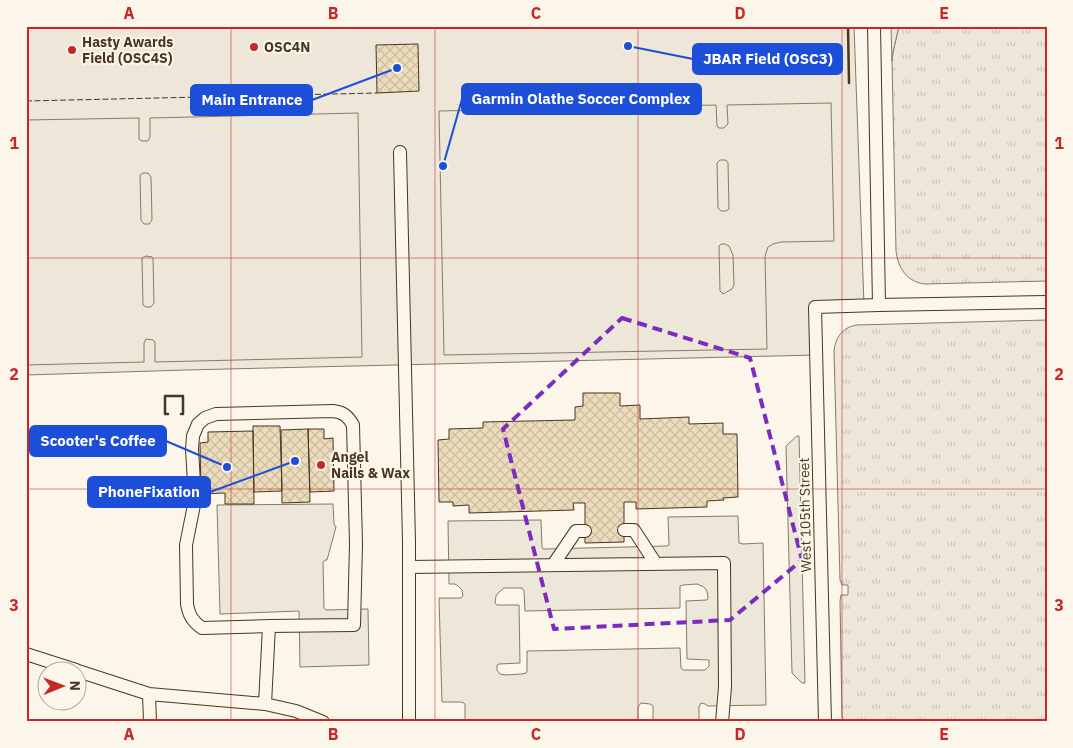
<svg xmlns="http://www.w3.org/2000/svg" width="1073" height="748" viewBox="0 0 1073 748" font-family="'IBM Plex Sans',sans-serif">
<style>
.grass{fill:url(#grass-tufts);stroke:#887966}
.garden{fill:#ede6d9;stroke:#887966}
.parking{fill:#ede7d9;stroke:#887966;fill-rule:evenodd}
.building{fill:url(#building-cross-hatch);stroke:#4a3520}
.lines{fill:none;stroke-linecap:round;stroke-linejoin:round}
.service-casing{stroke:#4a3520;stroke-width:14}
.service{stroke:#fbf6e9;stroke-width:12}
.fence{stroke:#4a3520;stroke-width:1;stroke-dasharray:6 2.5;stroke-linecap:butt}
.wall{stroke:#4a3520;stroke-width:2.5}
.marked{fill:none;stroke:#7b2cbf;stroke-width:4;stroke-dasharray:10 6;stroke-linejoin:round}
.grid{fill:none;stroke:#c62828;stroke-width:1;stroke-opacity:0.55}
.poi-dot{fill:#c62828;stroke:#fbf6e9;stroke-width:2}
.labels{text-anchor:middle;stroke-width:4;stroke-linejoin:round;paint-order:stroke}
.poi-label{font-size:14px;font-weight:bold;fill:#4a3520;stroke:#fbf6e9;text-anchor:start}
.street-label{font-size:14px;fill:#4a3520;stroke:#fbf6e9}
.leader{fill:none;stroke:#1d4ed8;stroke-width:2}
.callout-dot{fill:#1d4ed8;stroke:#fbf6e9;stroke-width:2}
.callout{fill:#1d4ed8;stroke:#1d4ed8;stroke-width:2}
.callout-label{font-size:15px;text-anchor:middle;font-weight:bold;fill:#fff}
.neatline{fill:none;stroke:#c62828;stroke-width:2}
.grid-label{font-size:16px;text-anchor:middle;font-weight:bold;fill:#c62828}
</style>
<defs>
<pattern id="grass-tufts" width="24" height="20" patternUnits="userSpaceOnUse" patternTransform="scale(1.25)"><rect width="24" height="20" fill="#ede6d9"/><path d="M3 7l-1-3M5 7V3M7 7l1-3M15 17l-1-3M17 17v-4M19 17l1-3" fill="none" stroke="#cdc6ba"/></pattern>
<pattern id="building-cross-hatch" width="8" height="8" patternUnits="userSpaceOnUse" patternTransform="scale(1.25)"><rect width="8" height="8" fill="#ecdcbc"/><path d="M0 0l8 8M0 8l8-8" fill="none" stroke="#ccbda1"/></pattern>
</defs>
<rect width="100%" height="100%" fill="#fbf6e9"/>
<!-- grass -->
<path class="grass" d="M899,26h148v255l-122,3c-18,-2 -27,-16 -29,-33l-4,-190 1,-9z
M1047,320v402h-203l-2,-6 -2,-115 1,-6h7v-10h-6l-2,-5 -6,-230c2,-13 8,-22 22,-25z"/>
<!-- garden -->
<path class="garden" d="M26,26h828l10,279 -49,2 2,48 -632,15 -159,5z"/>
<!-- parking -->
<path class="parking" d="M891,26h8l-6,26 -1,9z
M831,103l3,138 -53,1 -8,2 -5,3 -3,9 2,93 -323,6 -5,-244 277,-6 1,21 2,2h5l4,-4 -1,-19zM720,160h6l2,3 1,46 -3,2h-5l-3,-3 -1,-45zM721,244h4l4,2 4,9 1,30 -2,4 -9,5 -3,-3 -1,-45z
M358,113l4,244 -207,5v-20l-2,-2 -7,-1 -2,4v19l-118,3v-245l113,-2v21l3,2h6l2,-4v-19zM143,173h5l3,4 1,43 -3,4h-5l-3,-4 -1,-45zM146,256l6,1 1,2 1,44 -3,4h-5l-3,-2 -1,-47z
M797,436h2l6,247h-3l-10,-10 -6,-227z
M333,504l1,20 2,3 -9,33h-2l-2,2 1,46 2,2 42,-1 1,56 -69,2 -1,-56 -79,3 -3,-109z
M738,516l1,27 4,1 20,-1 3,162 -58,1 -3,-2 -4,-1 -2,4v15h-46v-16l-3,-2 -9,-1 -3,4v15h-173v-17l-1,-2 -3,-1h-19l-3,-104h22l2,-2 -1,-6 -4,-4 -3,-2h-6l-1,-63 93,-1 1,27 1,2h2l121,-3 3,-1v-1l-1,-27zM697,584l7,3 3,4 1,7 -1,2 -21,1 1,58 22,1v6l-4,4h-22l-2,-2 -1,-20 -153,3v20l-1,2 -4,1 -16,1 -6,-1 -3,-4v-5l2,-1 21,-1 -1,-58h-22l-2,-2 1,-7 3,-4 5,-4h18l2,3 1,20 155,-3v-22l3,-1z"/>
<!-- building -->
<path class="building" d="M418,44l1,47 -42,2 -1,-48z
M583,393h37v13l20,-1v14l49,-2v7l34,-1v11h14l1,63 -15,1 1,2 -17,1v6l-71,2v-7h-12v40l-39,1v-40h-12l1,7 -105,3v-8l-16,1v-4h-14l-1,-62 11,-1v-10l34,-1v-6l92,-2v-13l8,-1z
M253,426h27l2,65 -28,1z
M308,429l2,73 -28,1 -1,-73z
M308,429h16v10l9,-1 1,53 -24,1z
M253,431l1,73h-29v-11l-24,1 -1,-51 8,-1v-10z"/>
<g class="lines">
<!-- service casing -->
<g class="service-casing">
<path id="service" d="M874,26l5,279
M400,152l9,390v180
M624,530h10l22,34
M553,565l23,-34h9
M409,567l315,-4 1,124 -3,35
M26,654l50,16
M78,671l71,23 116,10 31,7 27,11
M149,694l1,28
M265,704l4,-78 -67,2c-10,-7 -13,-13 -15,-24l-1,-59 9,-45 -3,-51 1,-13 5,-12 7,-6 11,-4 117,-3c10,1 15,5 20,14l3,119 -2,81 -85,1
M825,722l-10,-415 64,-2 168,-3"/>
</g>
<!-- service -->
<use href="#service" class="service"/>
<!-- fence -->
<path class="fence" d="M26,101l351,-8"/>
<!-- wall -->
<path class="wall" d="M848,26l1,57
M168,414h-3v-18h18v18h-2"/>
</g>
<!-- marked area -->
<path class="marked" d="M622,318l128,40 52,202 -72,60 -176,9 -51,-200z"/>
<!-- grid -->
<path class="grid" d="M231,26v696M435,26v696M638,26v696M842,26v696M26,258h1021M26,489h1021"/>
<!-- markers -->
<g class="poi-dot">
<circle cx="254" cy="47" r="5"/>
<circle cx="72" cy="50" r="5"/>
<circle cx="321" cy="465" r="5"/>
</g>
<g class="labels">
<!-- poi labels -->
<g class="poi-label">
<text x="82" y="47">Hasty Awards<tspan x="82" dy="16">Field (OSC4S)</tspan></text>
<text x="264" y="52">OSC4N</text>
<text x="331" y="462">Angel<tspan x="331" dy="16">Nails &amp; Wax</tspan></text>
</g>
<!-- street labels -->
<g class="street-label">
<text transform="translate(805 515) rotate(-91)" y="5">West 105th Street</text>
</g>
</g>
<!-- callouts -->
<path class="leader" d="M628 46L693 59M443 166L462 99M397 68L312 100M227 467L166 441M295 461L210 492"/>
<g class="callout-dot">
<circle cx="628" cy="46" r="5"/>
<circle cx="443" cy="166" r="5"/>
<circle cx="397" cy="68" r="5"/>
<circle cx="227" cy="467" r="5"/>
<circle cx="295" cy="461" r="5"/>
</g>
<g class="callout">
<rect x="693" y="44" width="149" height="30" rx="5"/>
<rect x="462" y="84" width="239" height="30" rx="5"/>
<rect x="191" y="85" width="121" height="30" rx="5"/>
<rect x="30" y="426" width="136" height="30" rx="5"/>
<rect x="88" y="477" width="122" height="30" rx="5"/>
</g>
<g class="callout-label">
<text x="768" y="64">JBAR Field (OSC3)</text>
<text x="581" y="104">Garmin Olathe Soccer Complex</text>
<text x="252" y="105">Main Entrance</text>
<text x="98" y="446">Scooter's Coffee</text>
<text x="149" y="497">PhoneFixation</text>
</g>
<!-- border -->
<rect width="1073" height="748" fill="none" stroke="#fbf6e9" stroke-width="55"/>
<!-- north arrow -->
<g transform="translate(62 686) rotate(89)"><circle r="24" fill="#fbf6e9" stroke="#b4a999"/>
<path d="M0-4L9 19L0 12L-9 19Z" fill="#c62828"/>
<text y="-8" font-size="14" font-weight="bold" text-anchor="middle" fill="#4a3520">N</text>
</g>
<rect x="28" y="28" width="1018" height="692" class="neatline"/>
<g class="grid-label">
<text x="129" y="19">A</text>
<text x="333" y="19">B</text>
<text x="536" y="19">C</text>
<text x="740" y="19">D</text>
<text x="944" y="19">E</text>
<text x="14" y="149">1</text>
<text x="1059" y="149">1</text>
<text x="14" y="380">2</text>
<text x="1059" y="380">2</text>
<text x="14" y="611">3</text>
<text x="1059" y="611">3</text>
<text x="129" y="740">A</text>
<text x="333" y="740">B</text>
<text x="536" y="740">C</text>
<text x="740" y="740">D</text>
<text x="944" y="740">E</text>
</g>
</svg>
